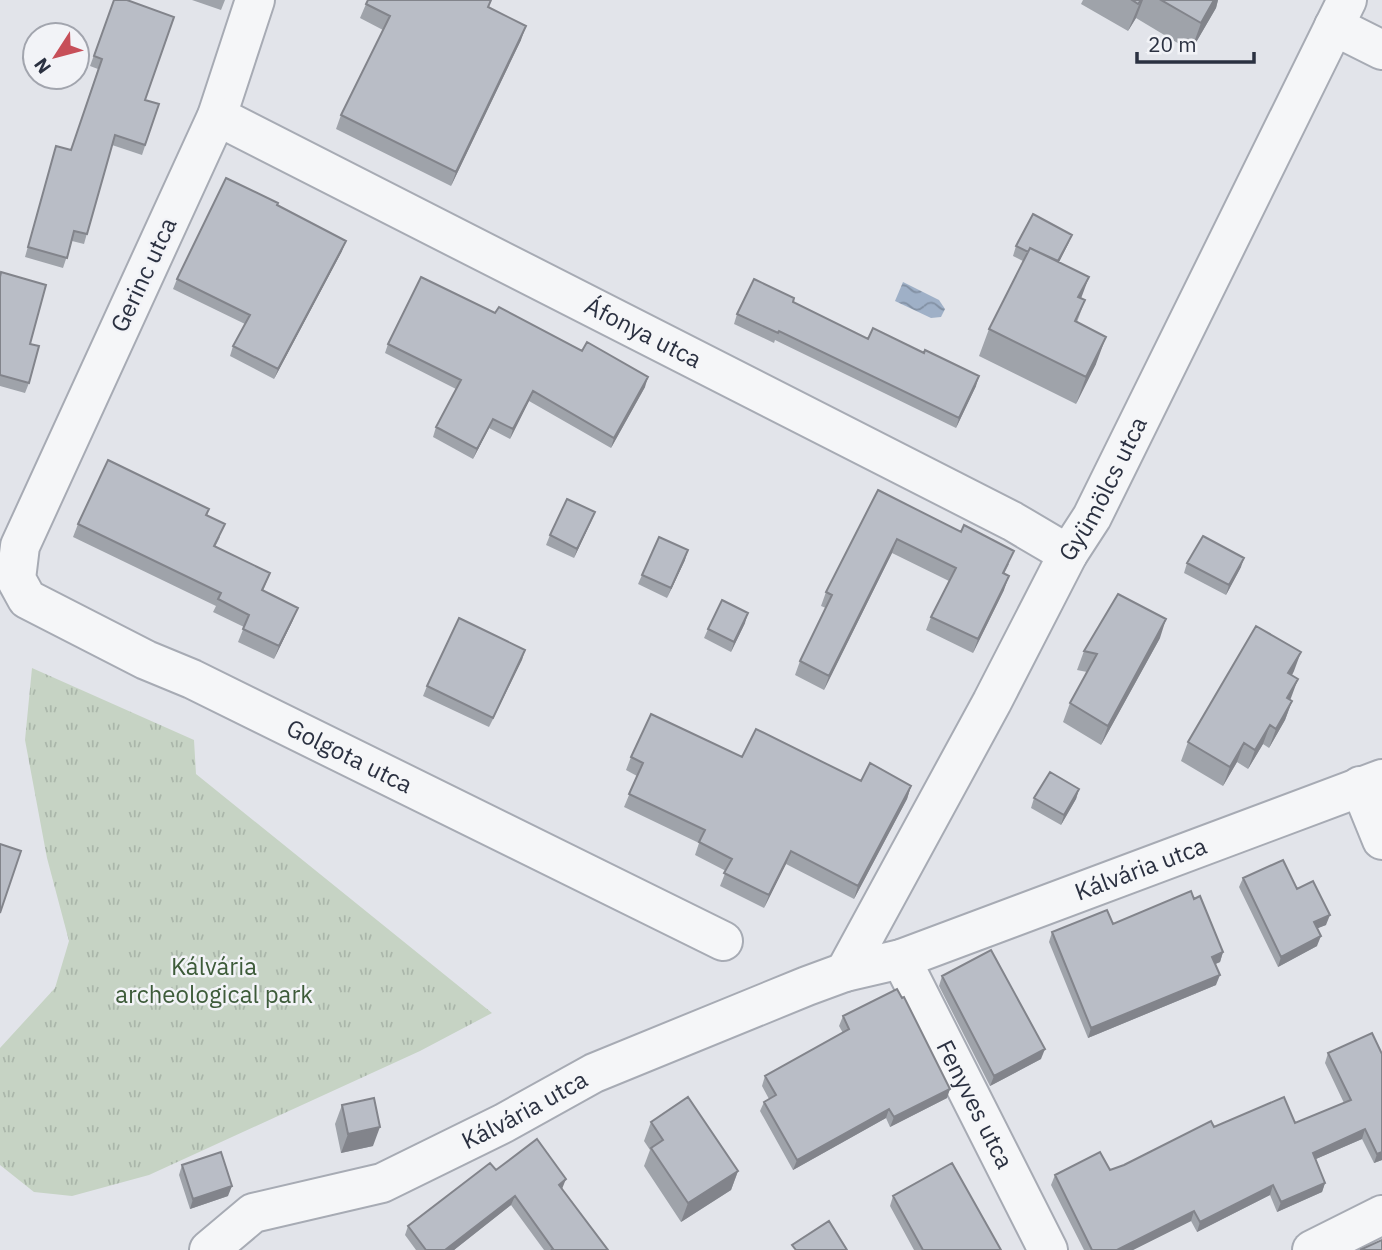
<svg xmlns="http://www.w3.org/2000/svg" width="1382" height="1250" viewBox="0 0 1382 1250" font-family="'IBM Plex Sans',sans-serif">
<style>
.grass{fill:url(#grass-tufts)}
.water{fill:url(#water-waves)}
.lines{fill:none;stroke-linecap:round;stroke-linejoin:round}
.minor-casing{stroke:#a7abb4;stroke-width:42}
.minor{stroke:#f5f6f8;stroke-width:38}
.wall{fill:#9fa3aa}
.shaded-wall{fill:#82848b}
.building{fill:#b9bdc6;stroke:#82848b;stroke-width:2}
.labels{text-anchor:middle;stroke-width:5;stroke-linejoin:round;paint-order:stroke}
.street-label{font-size:24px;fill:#2b3141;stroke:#f2f3f7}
.park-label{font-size:24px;fill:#3d5b39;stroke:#f2f3f7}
</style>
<defs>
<pattern id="grass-tufts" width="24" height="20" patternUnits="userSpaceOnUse" patternTransform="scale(1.75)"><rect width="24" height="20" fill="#c6d3c4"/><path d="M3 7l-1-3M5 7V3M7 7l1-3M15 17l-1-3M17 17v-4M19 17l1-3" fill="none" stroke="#aab6aa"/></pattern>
<pattern id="water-waves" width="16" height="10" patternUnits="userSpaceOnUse" patternTransform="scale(1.75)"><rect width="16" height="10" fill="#9fb0c7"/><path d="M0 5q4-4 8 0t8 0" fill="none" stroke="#8290a3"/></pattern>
</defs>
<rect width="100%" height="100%" fill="#e2e4ea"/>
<!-- grass -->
<path class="grass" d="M32,668l162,72 2,34 296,239 -72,38 -271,124 -77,21 -38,-4 -34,-27v-117l55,-60 14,-47 -22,-83 -22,-118z"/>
<!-- water -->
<path class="water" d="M903,282l36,18 6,9 -4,8 -10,1 -36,-17z"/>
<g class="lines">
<!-- minor casing -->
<g class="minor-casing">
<g id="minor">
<path id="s1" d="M255,0l-38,116 -197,430 -4,33 11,20 119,61 46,19 531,262"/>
<path d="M1334,26l48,24"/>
<path id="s2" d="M217,116l795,405 56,33"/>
<path d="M1360,786l22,54"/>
<path id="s3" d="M901,959l147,291"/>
<path id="s4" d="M845,972l147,-270 76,-148 24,-37 255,-517"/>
<path id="s5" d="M209,1250l44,-37 129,-30 122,-60 90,-50 213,-87 38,-14 56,-13 481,-180"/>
<path d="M1312,1250l70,-35"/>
</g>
</g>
<!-- minor -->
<use href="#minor" class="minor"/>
</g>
<!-- wall -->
<path class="wall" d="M114,0l31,100 14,4 -17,51 -30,-10 -28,99 -12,-3 -9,27 -38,-11 31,-111 15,4 27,-81 -8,-3z
M192,0h33l-4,10z
M1083,0h135l-2,8 -25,43 -55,-33 -8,13 -47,-27z
M366,4l123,3 32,33 -70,146 -115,-57 5,-14 42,-85 -23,-12z
M277,205l65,46 -68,128 -44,-23 3,-10 12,-22 -72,-35 4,-10z
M1072,235l-4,9 -9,18 22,36 4,2 -8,22 19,42 -20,40 -97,-48 10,-27 34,-68 -10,-5 3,-10z
M0,276l30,68 -1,39 -4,10 -25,-7z
M793,302l75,37 108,47 -20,42 -181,-88 -1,3 -40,-19 3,-10z
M388,344l257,43 -34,61 -82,-47 -19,38 -21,-11 -16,31 -40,-22 3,-10 20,-38 -71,-36z
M878,490l131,74 -5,10v16l-31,63 -47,-23 5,-13 18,-36 -57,-28 -68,137 -29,-15 5,-14 26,-53 -5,-2 5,-14z
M209,509l-2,6 13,22 -5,10 55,26 -7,18 30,29 -19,39 -36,-17 6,-15 -31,-15 3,-6 -143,-69 5,-13z
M595,512l-21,46 -28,-13 4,-10z
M685,560l-18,38 -29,-14 4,-9z
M1187,563l54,4 -15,28 -42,-22z
M745,623l-14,29 -27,-14 4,-9z
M1160,638l-59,107 -38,-23 7,-19 17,-31 -10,-2 7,-19z
M525,650l-36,77 -66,-31 4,-10z
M1294,671l-2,4 -2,25 2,1 -7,19 -16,28 -6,-4 -15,25 -11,-7 -14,24 -42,-25 7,-19z
M631,757h111l119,24 50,5 -4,13 -53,100 -68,-35 -22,44 -44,-22 6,-15 -31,-16 4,-12 -75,-36 13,-31 -11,-6z
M1079,789l-3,10 -15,26 -30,-17 3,-10z
M1243,878l54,11 29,36 -9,3v18l-39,21 -39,-80z
M1194,899l29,53 -3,10 -5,2 1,21 -128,53 -39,-96 3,-10 61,-8z
M942,976l99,83 -51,27 -51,-100z
M843,1016l104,82 -57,29 -4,-9 -93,52 -33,-59 4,-9 5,-3 -7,-13 3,-10 78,-43 -4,-7z
M1328,1053l54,107 -8,3 -12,-24 -46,20 9,24 -3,9 -45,20 -7,-17 -73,37 -6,-11 -58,29h-49l-33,-65 4,-10 55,-5 14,-5 90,-38 81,-4 49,-20 -19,-40z
M342,1105l31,41 -32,7 -6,-29z
M651,1122l87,49 -7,19 -50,32 -37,-56 6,-16 -6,-9z
M182,1165l46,31 -38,13 -11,-34z
M496,1170l66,19 46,61h-64l-33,-45 -57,45h-38l-11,-15 3,-9z
M893,1196l108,54h-87l-24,-44z"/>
<!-- shaded-wall -->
<path class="shaded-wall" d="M1141,0h2l-7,18 -8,13z
M1214,0h4l-2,8 -25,43 10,-28z
M526,26l-5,14 -70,146 5,-14z
M1072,235l-4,9 -16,32 3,-10z
M346,241l-4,10 -68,128 4,-10z
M1089,277l-10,27 -1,-7z
M1106,337l-10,27 -20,40 10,-27z
M979,376l-3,10 -20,42 3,-10z
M648,377l-3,10 -34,61 3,-10z
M533,391l-4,10 -19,38 3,-10z
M493,419l-4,9 -16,31 4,-10z
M595,512l-4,10 -17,36 3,-9z
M897,539l-5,14 -68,137 5,-14z
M688,550l-3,10 -18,38 4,-10z
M1244,558l-3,9 -15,28 3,-10z
M1009,576l-5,14 -31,63 5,-14z
M298,608l-5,12 -19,39 5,-13z
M748,613l-3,10 -14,29 3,-10z
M1166,619l-6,19 -59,107 7,-19z
M525,650l-3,10 -33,67 4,-9z
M1301,652l-7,19 -12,21 6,-19z
M1298,679l-7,19 -11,19 7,-19z
M1292,701l-7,19 -16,28 7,-19z
M1270,725l-7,19 -15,25 7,-19z
M1244,743l-7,19 -14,24 7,-19z
M911,786l-4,13 -53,100 4,-13z
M1079,789l-3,10 -15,26 3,-10z
M791,851l-5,13 -22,44 5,-13z
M1330,915l-4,10 -15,6 3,-9z
M1321,936l-4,10 -39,21 3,-10z
M1223,952l-3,10 -11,5 3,-10z
M1220,975l-4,10 -128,53 3,-10z
M1045,1049l-4,10 -51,27 4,-10z
M950,1089l-3,9 -57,29 4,-10z
M889,1109l-3,9 -93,52 4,-10z
M380,1127l-7,19 -32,7 7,-19z
M1365,1129l-3,10 -53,23 4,-9z
M1382,1152v8l-8,3 3,-9z
M738,1171l-7,19 -50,32 7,-19z
M566,1179l-4,10 -3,-4z
M1325,1183l-3,9 -45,20 4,-10z
M1273,1185l-3,10 -73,37 3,-10z
M232,1186l-4,10 -38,13 3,-10z
M515,1196l-4,9 -57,45h-9z
M1194,1211l-3,10 -58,29h-16z"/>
<!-- building -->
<path class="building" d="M114,0h13l47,17 -29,83 14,4 -14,41 -30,-10 -28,99 -13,-3 -7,27 -39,-11 28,-101 15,4 31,-91 -8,-3z
M368,0h123l-3,7 38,19 -70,146 -115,-57 49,-99 -24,-12z
M1132,0h9l-3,4z
M1161,0h53l-13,23z
M226,178l52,25 -1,2 69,36 -68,128 -45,-23 17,-31 -73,-36z
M1033,214l39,21 -14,26 -28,-13 -2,4 -12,-6z
M1030,248l59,29 -11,20 7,3 -10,21 31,16 -20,40 -97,-48z
M1,272l45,13 -16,59 9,2 -10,37 -29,-8v-98z
M421,277l74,36 4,-6 83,44 5,-9 61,35 -34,61 -81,-47 -20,38 -20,-10 -16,30 -41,-22 25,-47 -73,-36z
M754,279l40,19 -1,4 75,37 5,-11 51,25 1,-3 54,26 -20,42 -180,-87 -1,2 -41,-19z
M108,460l101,49 -3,6 19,9 -11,22 56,27 -8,17 36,18 -19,38 -36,-17 6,-14 -31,-16 3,-6 -143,-69z
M878,490l83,42 3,-7 50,26 -11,22 6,3 -31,63 -47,-22 25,-49 -59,-29 -68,137 -29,-15 32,-66 -6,-3z
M567,499l28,13 -18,37 -27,-14z
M1203,536l41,22 -15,27 -42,-22z
M659,537l29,13 -17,38 -29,-13z
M1118,594l48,25 -58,107 -38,-23 27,-49 -13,-3z
M722,600l26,13 -14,29 -26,-13z
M459,618l66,32 -32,68 -66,-32z
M1256,626l45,26 -13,21 10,6 -11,19 5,3 -16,28 -6,-4 -15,25 -11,-7 -14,24 -42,-25z
M651,714l91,43 14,-28 105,52 9,-18 41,23 -53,100 -67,-35 -22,44 -45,-22 8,-14 -33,-17 6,-12 -76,-36 14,-31 -12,-6z
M1050,772l29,17 -15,26 -30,-17z
M0,844l21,7 -21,62z
M1283,860l14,29 16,-8 17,34 -16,7 7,14 -40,21 -38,-79z
M1191,891l3,8 6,-3 23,56 -11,5 8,18 -129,53 -39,-96 55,-22 6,14z
M991,950l54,99 -51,27 -52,-100z
M897,989l5,9 2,-1 46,92 -56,28 -5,-8 -92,51 -33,-58 12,-7 -11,-19 84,-47 -6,-13z
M1372,1033l10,21v98l-5,2 -12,-25 -52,24 12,30 -44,19 -8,-17 -73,37 -6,-11 -77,39h-25l-37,-75 45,-23 10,18 14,-5 87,-44 3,6 70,-30 11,26 56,-23 -23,-47z
M688,1097l50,74 -50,32 -37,-55 12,-8 -12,-18z
M374,1098l6,29 -32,7 -6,-29z
M537,1139l29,40 -7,6 49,65h-57l2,-1 -38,-53 -70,54h-19l-18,-24 82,-63 6,7z
M221,1152l11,34 -39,13 -11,-34z
M952,1163l49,87h-78l-30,-54z
M829,1221l18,29h-51l-4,-5z
M1382,1240v10h-22z"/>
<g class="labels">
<!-- street labels -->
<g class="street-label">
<text transform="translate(144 275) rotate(-65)" y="8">Gerinc utca</text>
<text dy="8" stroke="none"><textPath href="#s2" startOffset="478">Áfonya utca</textPath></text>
<text dy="8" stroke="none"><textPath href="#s4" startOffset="548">Gyümölcs utca</textPath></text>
<text dy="8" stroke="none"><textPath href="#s1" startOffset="1010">Golgota utca</textPath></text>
<text dy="8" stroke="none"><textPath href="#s5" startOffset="1013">Kálvária utca</textPath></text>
<text dy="8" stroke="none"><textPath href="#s3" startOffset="163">Fenyves utca</textPath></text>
<text dy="8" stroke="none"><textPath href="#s5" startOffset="350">Kálvária utca</textPath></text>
</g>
<!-- park labels -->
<g class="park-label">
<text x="214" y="975">Kálvária<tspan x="214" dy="28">archeological park</tspan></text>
</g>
</g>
<!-- north arrow -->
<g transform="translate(56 56) rotate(234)"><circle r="33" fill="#f2f3f7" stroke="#a2a5ae" stroke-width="2"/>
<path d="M0-5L12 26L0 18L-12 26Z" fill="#c74f59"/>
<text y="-10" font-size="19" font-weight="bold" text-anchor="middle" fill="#2b3141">N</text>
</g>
<!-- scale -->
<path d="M1137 52v10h117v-10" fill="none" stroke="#2b3141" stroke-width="3.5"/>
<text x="1148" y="52" font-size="21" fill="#2b3141" stroke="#f2f3f7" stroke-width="5" paint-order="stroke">20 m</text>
</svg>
